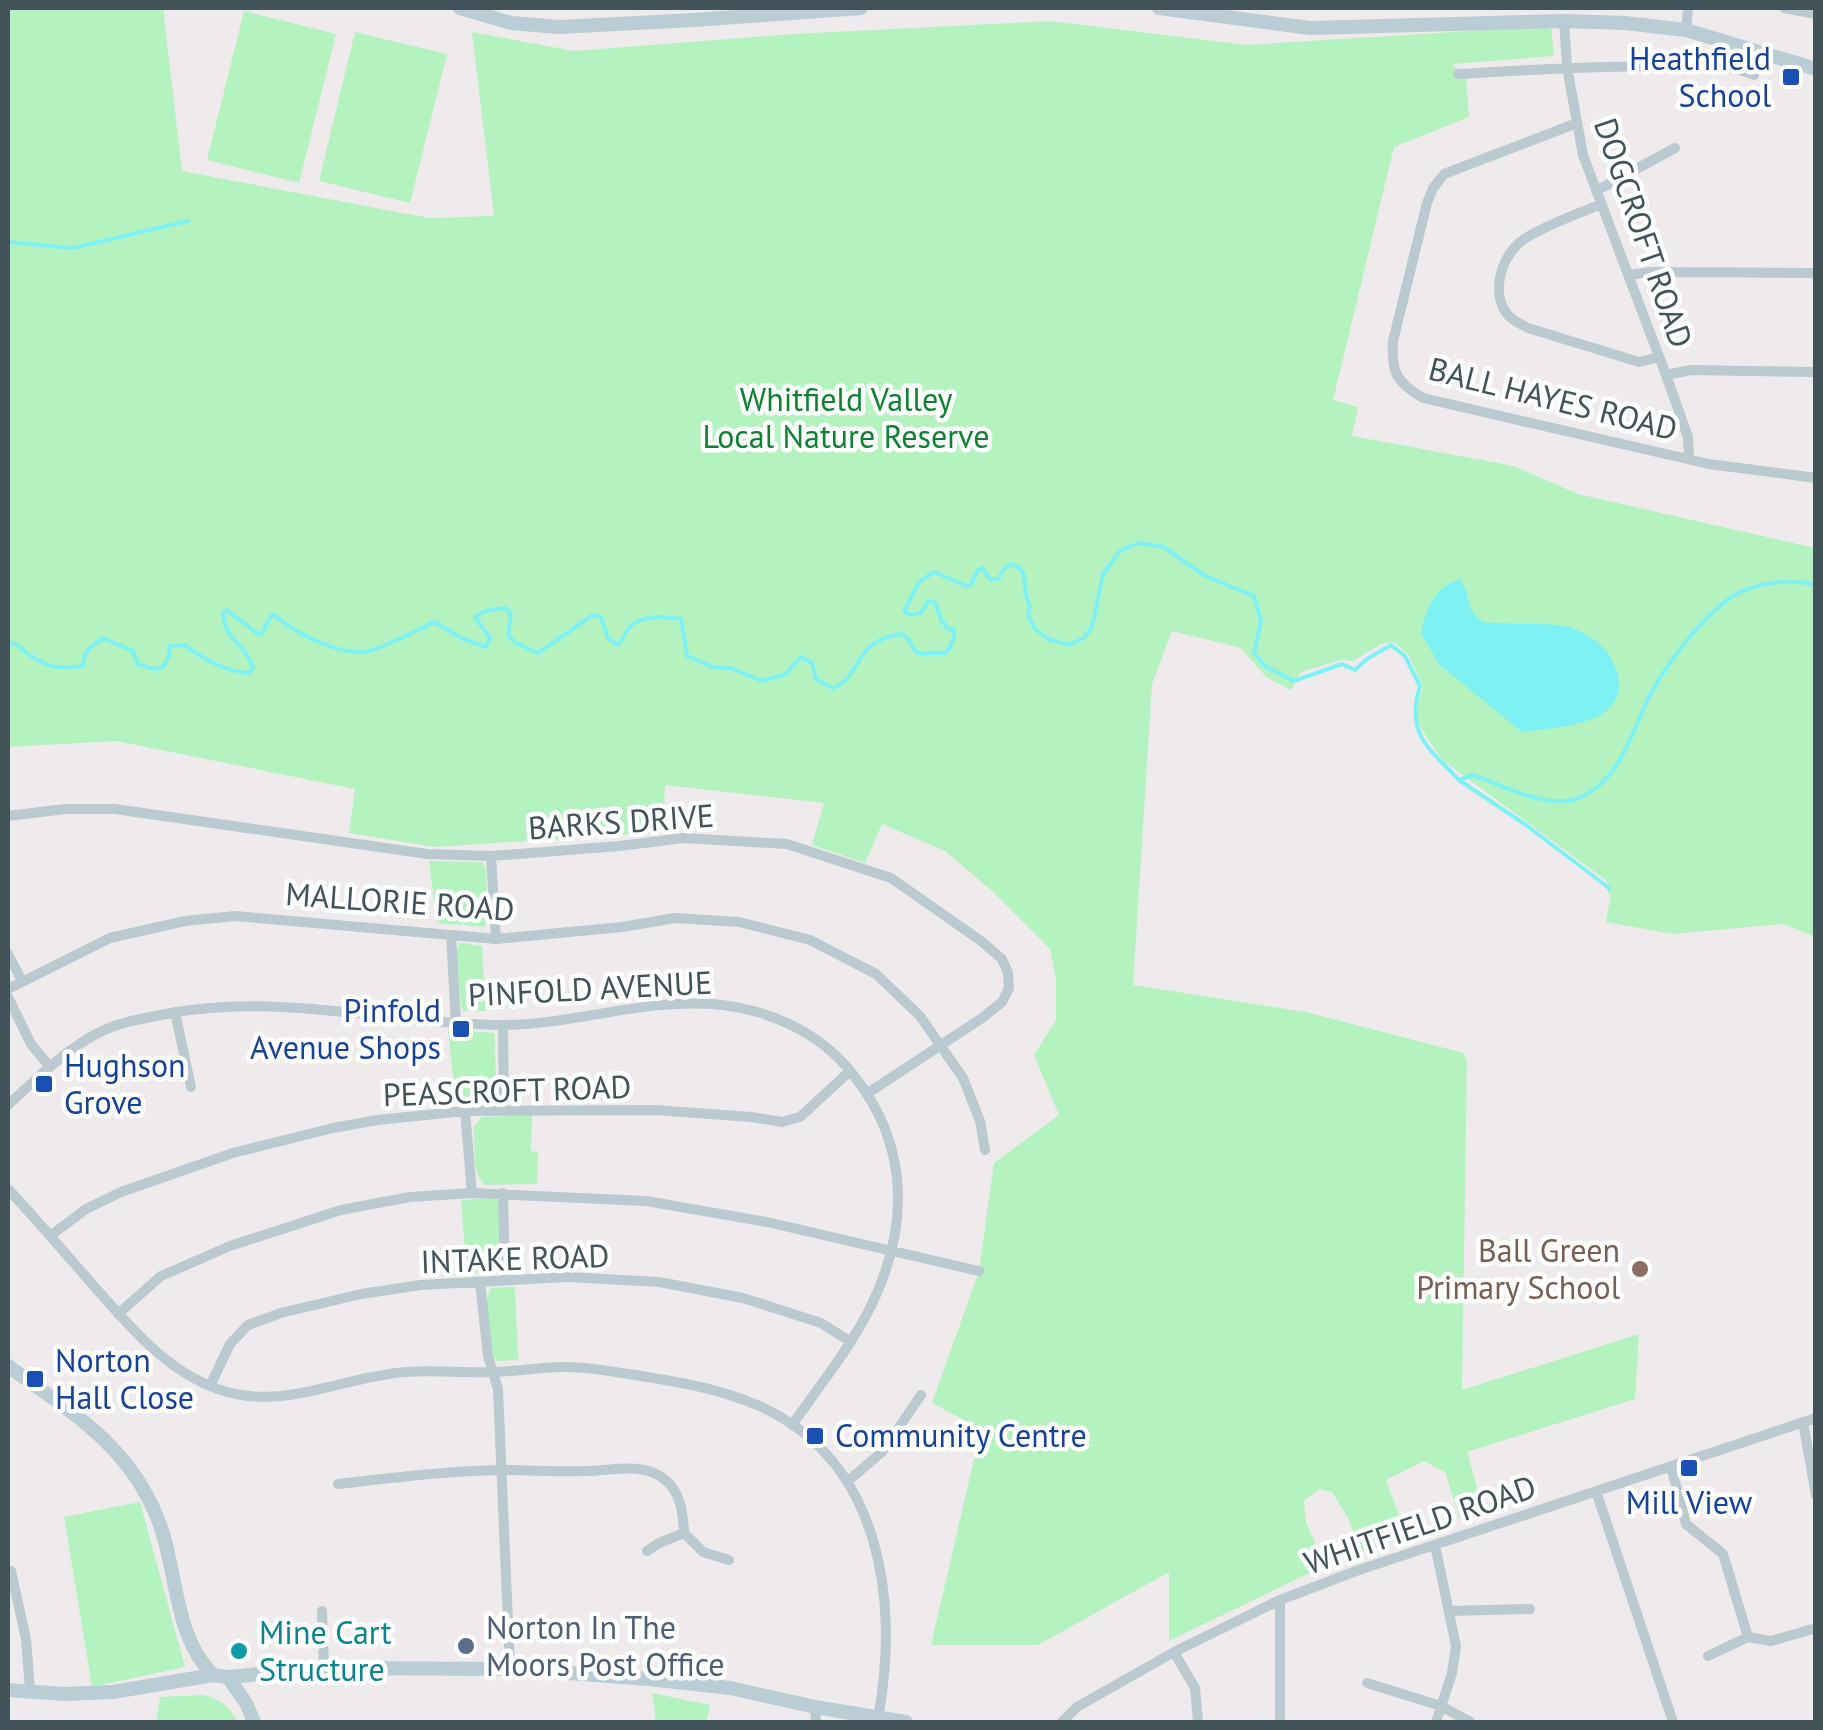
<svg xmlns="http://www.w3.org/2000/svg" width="1823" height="1730" viewBox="0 0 1823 1730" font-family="'PT Sans',sans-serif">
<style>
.green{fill:#b4f2c0}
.water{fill:#7df1f3}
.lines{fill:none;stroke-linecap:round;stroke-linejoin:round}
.stream{stroke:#7df1f3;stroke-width:4}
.street{stroke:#bacad0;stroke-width:10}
.secondary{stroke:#baccd4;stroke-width:14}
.transit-dot{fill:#1a4fb4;stroke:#fff;stroke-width:4}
.education-dot{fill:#8d6e63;stroke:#fff;stroke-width:4}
.service-dot{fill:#5c6f8a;stroke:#fff;stroke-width:4}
.culture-dot{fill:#0f9aa8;stroke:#fff;stroke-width:4}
.labels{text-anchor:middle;stroke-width:9;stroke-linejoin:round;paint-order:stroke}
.transit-label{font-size:32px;fill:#164399;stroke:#fff;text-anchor:start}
.street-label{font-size:32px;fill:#42545a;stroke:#fff}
.park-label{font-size:32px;fill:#0e8132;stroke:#fff}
.education-label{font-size:32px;fill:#785e54;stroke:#fff;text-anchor:end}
.service-label{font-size:32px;fill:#4e5e75;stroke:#fff;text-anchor:start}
.culture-label{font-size:32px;fill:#0d838f;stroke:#fff;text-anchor:start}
</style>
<rect width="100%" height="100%" fill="#efebec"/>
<!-- green -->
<path class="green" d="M8,8h155l19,163 247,47 65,-2 -22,-184 102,19 220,-17 256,-13 197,24 304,-19 3,30 -102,8 14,14 3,39 -75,30 -61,253 25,7 -6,29 162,30 64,28 237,54v389l-32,-13 -110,10 -67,-12 5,-27 -3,-2 -1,-12 -166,-122 -24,-37 1,-20 5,-15 -14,-31 -15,-14 -13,2 -28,17 -12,-1 -40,12 -10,18 -25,-13 -25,-29 -69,-17 -20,53 -19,301 173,27 158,41 3,9 -5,328 177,-56 -4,65 -168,53 16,56 -23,11 -15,-47 -21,-11 -38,19 21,57 -46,15 -12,-32 -17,-28 -13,-3 -15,12 2,22 20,42 -157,76v-69l-131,73h-107l50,-216 -49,-26 47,-132 15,-108 65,-48 -25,-60 22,-35v-40l-6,-31 -59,-59 -46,-39 -63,-27 -17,39 -53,-18 12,-42 -159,-18 -2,47 -228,15 -86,-14 6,-44 -239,-48 -108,6z
M244,11l92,23 -37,149 -92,-23z
M355,32l92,22 -37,149 -91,-22z
M429,861l53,1 4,7 2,52 -4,6 -47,-4z
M460,943l22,3 4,65h-22l-3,-4 -5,-55z
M448,1030l47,3 1,63 -3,5 -37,2z
M532,1115l-1,36 7,1 -1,32 -52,1c-14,-12 -10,-41 -11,-59l8,-9z
M494,1198l5,4v68l-32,4 -6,-74z
M515,1287l3,73 -20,1 -6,-4c-2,-20 -11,-51 -1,-69z
M140,1502l45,165 -93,20 -28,-170z
M652,1693l58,12 -4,17h-50z
M202,1695c17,3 29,11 35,27h-81l4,-25z"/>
<!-- water -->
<path class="water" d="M1460,580c12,14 3,27 23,42 22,3 75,-1 92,7 20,9 36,22 42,43 15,54 -59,55 -95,60l-82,-67 -19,-31c4,-23 14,-49 39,-54z"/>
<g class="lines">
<!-- stream -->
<path class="stream" d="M8,242l65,6 115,-27
M8,643h6c25,20 36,28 69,23 1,-15 8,-20 20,-28l30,13 5,13 15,5 10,-2 6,-11 1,-10 14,-1c20,14 39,26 65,28l4,-5c-6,-23 -28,-27 -30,-55l4,-3 31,24 4,-1 9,-17 3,-1c22,18 66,42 95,36 17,-4 49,-22 66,-29l28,17 23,8 4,-9 -15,-21 11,-6 20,-3 5,7 -3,20 8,8 22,10 55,-38 8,2 7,21 10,7c6,-6 8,-15 14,-20 13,-11 34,-8 49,-6l6,37 26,11 17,1 32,13 24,-7 15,-17 11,6 4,16 17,9c30,-12 19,-47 68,-54l6,4 10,15h28c7,-6 10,-16 9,-24h-6l-7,-9 -6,-18 -7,-1 -7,12 -10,2 -7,-4 15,-29 15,-10 32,14 5,-1 6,-14 5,-3 8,11h8l7,-11 8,-4c19,9 7,26 17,41l-2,11 7,13 15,11 19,5 14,-7 7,-7 4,-12 9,-45 18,-24 18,-7 25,4 41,29 49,20 7,25 -7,32 11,13 29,15 48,-17 13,6 12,-11 24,-14 14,11 15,30c-15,48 9,62 39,94l14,-5c29,10 73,34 103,24 44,-16 56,-68 74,-104 17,-32 63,-95 98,-106 23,-8 44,-10 68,-4
M1459,780l67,45 83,63"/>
<!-- street -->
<path class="street" d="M1784,8l32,6
M1564,21l3,46 16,88 83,220 22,62 1,21
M1686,30l2,-22
M1458,74c73,-4 146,-9 219,-7 26,1 52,-3 77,8
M1577,123l-133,51 -11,14 -6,15 -34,138c-2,31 3,41 30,57l286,66 107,14
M1596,191l79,-43
M1601,204c-23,10 -58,22 -78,36 -22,15 -33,54 -15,75 5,6 13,9 20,13l111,34 20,-5
M1628,275l22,-3 166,1
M1666,375l25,-5 125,2
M8,816l57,-7h50l312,45 64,2 129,-10 63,-8 104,6 104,34 90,63 21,18 6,14 1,15 -7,14 -20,16 -114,75
M491,856l5,83
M451,935l5,87
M8,954l14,27
M8,989l102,-51 75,-17 50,-5 261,23 126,-12 53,-9 64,4 71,18 66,34 44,42 43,62 17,43 5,29
M8,997l23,47 19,23
M175,1012l16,75
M503,1025l1,85
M8,1105c27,-25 55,-53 88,-71 21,-11 43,-15 65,-19 114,-24 226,9 340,10 71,0 141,-26 211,-21 53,4 105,26 139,68 60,73 59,158 17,240 -21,40 -50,76 -76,113
M465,1111l7,82
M8,1189c29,31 57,64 85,96 38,43 77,91 134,107 62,17 118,-16 179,-20 28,-2 56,1 83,0 26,0 51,-5 76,-5 27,0 56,6 82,10 38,6 75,13 110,28 124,54 143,195 121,313
M503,1193l2,87
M50,1236l36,-27 35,-17 112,-39 100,-25 44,-8 88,-9 190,-1 96,7 31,5 18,-5 50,-46
M480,1282l8,74 10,33 12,280
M118,1314l43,-38 69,-30 111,-36 69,-13 62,-4 174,8 121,21 212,49
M210,1386l20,-42 18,-19 33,-12 80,-19 60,-9 146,-8 92,5 84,16 78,25 30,19
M1803,1422l13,73
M1671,1466l15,58 37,30 25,83
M848,1481l34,-29 39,-57
M338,1484c54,-6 108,-13 163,-14 29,0 57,2 86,1 24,0 54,-9 76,7 18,13 20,35 21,55l19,19 26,8
M1596,1491l77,231
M1435,1545l21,101 -4,27 -16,49
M647,1551l12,-8 25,-10
M11,1571l15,68 4,51
M322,1611l2,57
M1449,1611l81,-2
M1174,1652l21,36 3,34
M1708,1656l40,-19 23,4 45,-13
M1367,1683l74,23 29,16
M815,1707l1,15
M1062,1722l15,-15 97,-55 106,-52 76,-29 460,-153
M1280,1722v-122"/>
<!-- secondary -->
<path class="secondary" d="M460,8l51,15 48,4 135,-7 167,-12
M1159,8l151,20 254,-7 61,2 61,7 130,39
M8,1366c60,44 119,77 149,151 21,50 15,117 56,158
M228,1677l18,26 8,19
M8,1690l56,4 49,-2 100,-17 15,2 96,-9 190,1 135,10 81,9 85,19 91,15"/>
</g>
<!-- markers -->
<g class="transit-dot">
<rect x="1781" y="67" width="20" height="20" rx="5"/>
<rect x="451" y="1019" width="20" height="20" rx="5"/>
<rect x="34" y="1074" width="20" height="20" rx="5"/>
<rect x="25" y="1369" width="20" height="20" rx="5"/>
<rect x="805" y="1426" width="20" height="20" rx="5"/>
<rect x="1679" y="1458" width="20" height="20" rx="5"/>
</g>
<circle class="education-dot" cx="1640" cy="1269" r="10"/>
<circle class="service-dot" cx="466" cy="1646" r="10"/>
<circle class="culture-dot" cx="239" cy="1651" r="10"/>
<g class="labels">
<!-- transit labels -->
<g class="transit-label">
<text x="1771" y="70" text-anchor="end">Heathfield<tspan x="1771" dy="37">School</tspan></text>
<text x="441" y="1022" text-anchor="end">Pinfold<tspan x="441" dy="37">Avenue Shops</tspan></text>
<text x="64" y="1077">Hughson<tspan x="64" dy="37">Grove</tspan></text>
<text x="55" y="1372">Norton<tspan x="55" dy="37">Hall Close</tspan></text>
<text x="835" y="1447">Community Centre</text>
<text x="1689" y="1514" text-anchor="middle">Mill View</text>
</g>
<!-- street labels -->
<g class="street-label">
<text transform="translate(1643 233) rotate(71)" y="11">DOGCROFT ROAD</text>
<text transform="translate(1553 399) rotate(14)" y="11">BALL HAYES ROAD</text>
<text transform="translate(621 822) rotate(-4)" y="11">BARKS DRIVE</text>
<text transform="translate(400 902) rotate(4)" y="11">MALLORIE ROAD</text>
<text transform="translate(590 989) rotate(-3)" y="11">PINFOLD AVENUE</text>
<text transform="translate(507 1091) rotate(-2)" y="11">PEASCROFT ROAD</text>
<text transform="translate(515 1259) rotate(-2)" y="11">INTAKE ROAD</text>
<text transform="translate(1420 1525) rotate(-19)" y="11">WHITFIELD ROAD</text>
</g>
<!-- park labels -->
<g class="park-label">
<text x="846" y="411">Whitfield Valley<tspan x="846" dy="37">Local Nature Reserve</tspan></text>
</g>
<!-- education labels -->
<g class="education-label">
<text x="1620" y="1262">Ball Green<tspan x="1620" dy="37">Primary School</tspan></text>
</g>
<!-- service labels -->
<g class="service-label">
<text x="486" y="1639">Norton In The<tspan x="486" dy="37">Moors Post Office</tspan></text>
</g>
<!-- culture labels -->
<g class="culture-label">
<text x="259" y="1644">Mine Cart<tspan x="259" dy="37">Structure</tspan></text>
</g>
</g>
<!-- border -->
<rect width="1823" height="1730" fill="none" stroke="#42545a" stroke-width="20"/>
</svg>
